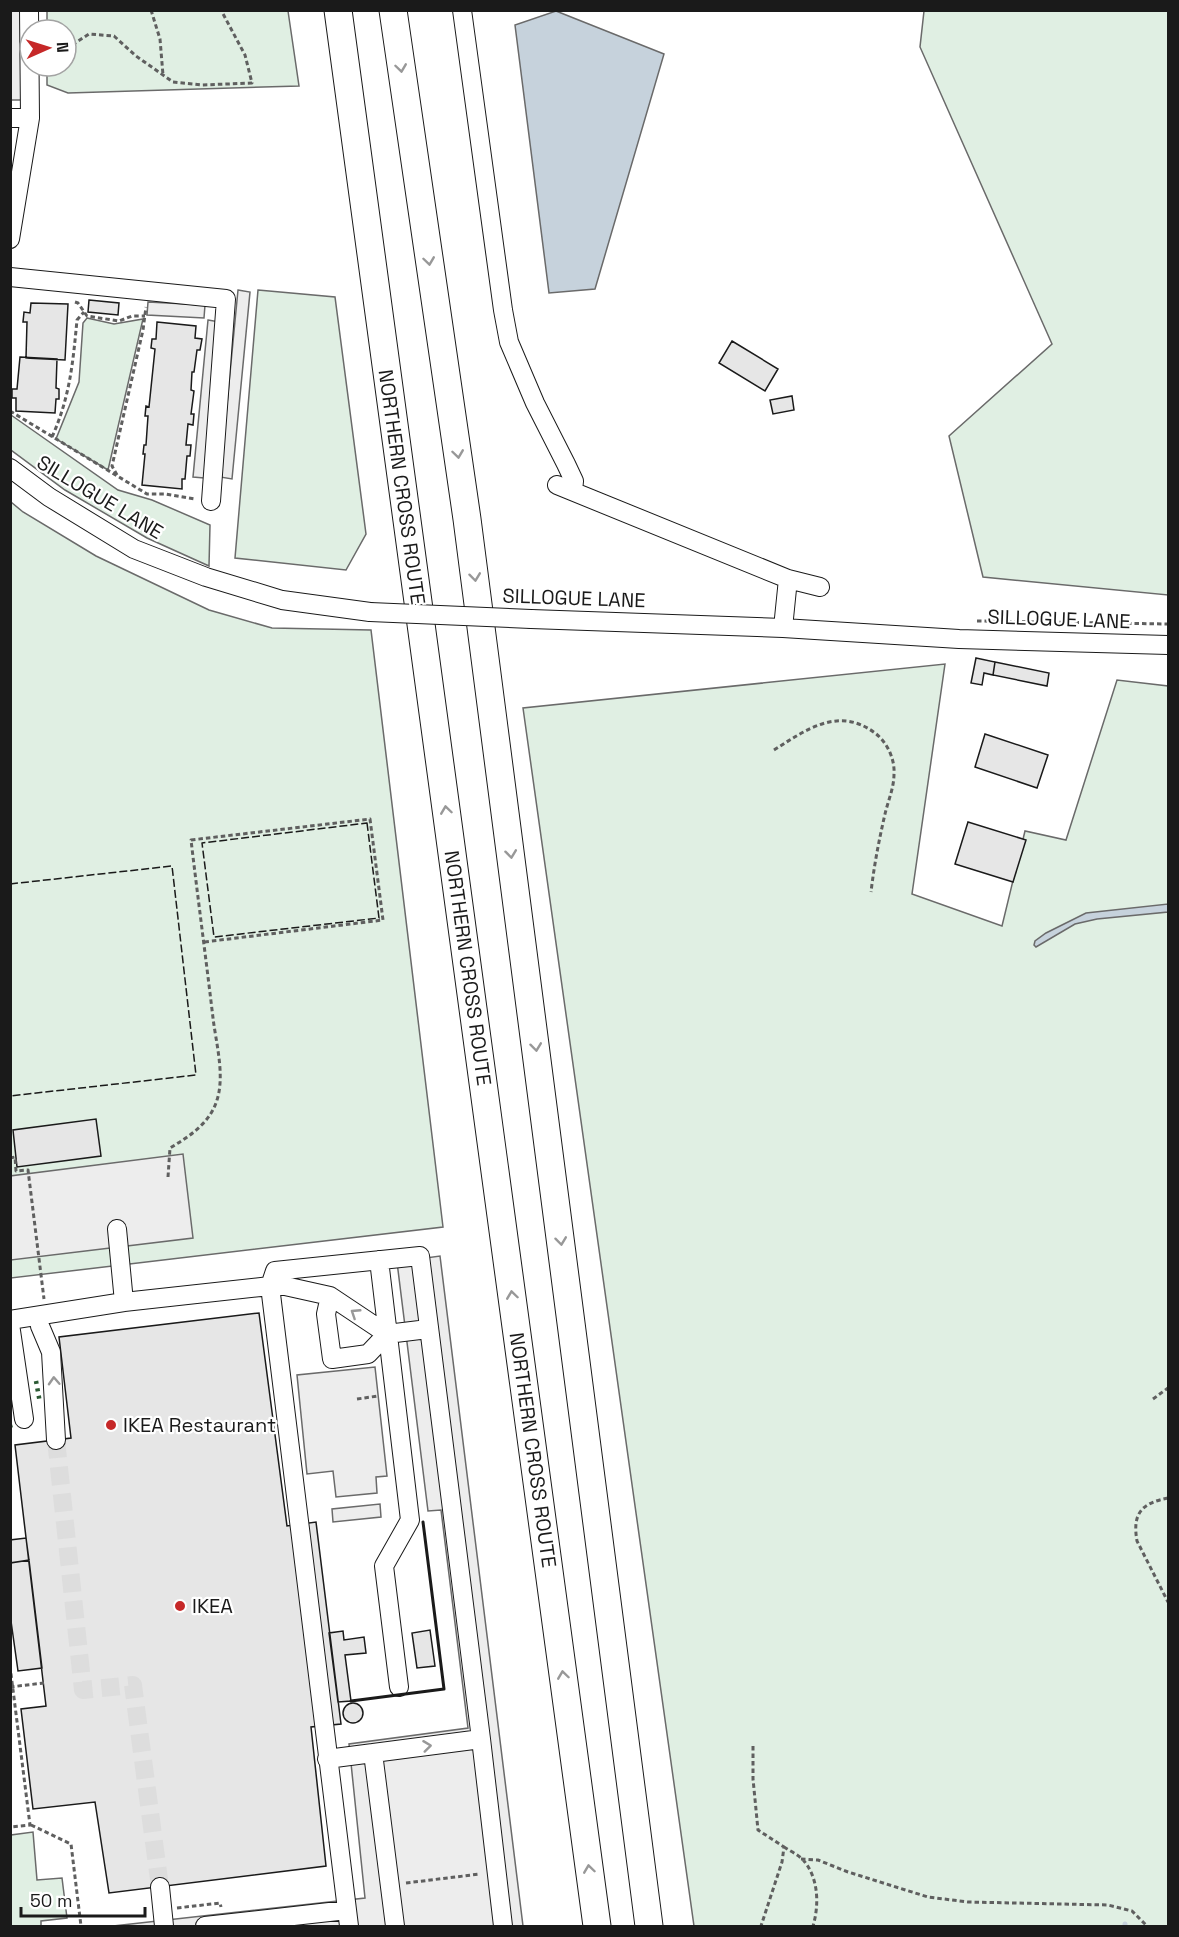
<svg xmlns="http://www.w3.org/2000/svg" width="1179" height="1937" viewBox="0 0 1179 1937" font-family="'Space Grotesk',sans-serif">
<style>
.green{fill:#e0efe3;stroke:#6a6a6a;stroke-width:1.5}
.parking{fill:#ededed;stroke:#6a6a6a;stroke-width:1.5}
.water{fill:#c6d2dc;stroke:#6a6a6a;stroke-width:1.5}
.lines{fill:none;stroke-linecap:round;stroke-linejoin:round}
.stream{stroke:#c6d2dc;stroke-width:5}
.building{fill:#e6e6e6;stroke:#1a1a1a;stroke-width:1.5}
.minor-tunnel{stroke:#ddd;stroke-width:18;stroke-dasharray:18 9;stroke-linecap:butt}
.minor-casing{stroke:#1a1a1a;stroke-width:20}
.highway-casing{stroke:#1a1a1a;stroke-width:29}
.path{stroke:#5f5f5f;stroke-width:3;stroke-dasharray:4.5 3;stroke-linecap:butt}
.minor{stroke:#fff;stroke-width:18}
.highway{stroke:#fff;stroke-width:27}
.minor-bridge-casing{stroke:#1a1a1a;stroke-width:20;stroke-linecap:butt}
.minor-bridge{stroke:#fff;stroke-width:18}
.hedge{stroke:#2b5a34;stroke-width:4.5;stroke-dasharray:3 4.5;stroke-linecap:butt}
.fence{stroke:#1a1a1a;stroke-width:1.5;stroke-dasharray:8 3;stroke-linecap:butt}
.wall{stroke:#1a1a1a;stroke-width:3}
.oneway{stroke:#989898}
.poi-dot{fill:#c62828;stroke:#fff;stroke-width:2}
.labels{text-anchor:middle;stroke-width:4.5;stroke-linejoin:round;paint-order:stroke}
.street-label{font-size:20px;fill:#1a1a1a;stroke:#fff}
.poi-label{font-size:20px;fill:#1a1a1a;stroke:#fff;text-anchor:start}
</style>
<rect width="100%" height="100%" fill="#fff"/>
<!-- green -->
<path class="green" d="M288,11l11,75 -231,7 -21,-8v-19h19v-36h-19v-19z
M924,11h244v584l-185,-18 -34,-141 103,-92 -132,-297z
M258,290l77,7 31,237 -20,36 -111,-12z
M87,318l27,6 29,-5 -35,151 -52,-31 23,-57 4,-59z
M11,415l107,75 34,10 58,25 -1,41 -62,-28 -82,-48 -54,-40z
M11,502l12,10 73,44 113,54 63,18 99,2 72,597 -432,51z
M945,664l-33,230 90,32 23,-95 41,9 51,-160 51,6v1240h-474l-171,-1218z
M33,1832l4,48 25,-2 5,40 -26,3v5h-30v-91z"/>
<!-- parking -->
<path class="parking" d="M11,11h12v89h-12z
M238,290l12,2 -18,187 -12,-2z
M148,302l57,3 -1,13 -57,-3z
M208,320l12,2 -16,156 -11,-1z
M183,1154l10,84 -182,22 -1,-84z
M440,1256l83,670h-410l252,-28 -16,-154 119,-16 -27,-218 -13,1 -31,-249z
M375,1367l12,109 -11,1 1,16 -41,4 -3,-26 -26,3 -10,-99z
M380,1504l1,13 -48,5 -1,-13z"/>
<!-- water -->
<path class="water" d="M556,11l108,43 -69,235 -46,4 -34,-268z
M1168,904v8l-71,7 -22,5 -39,23 -2,-2 1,-4 11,-8 40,-20z"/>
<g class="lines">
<!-- stream -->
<path class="stream" d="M1125,1924v2"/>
</g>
<!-- building -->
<path class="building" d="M89,300l30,3 -1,12 -30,-3z
M31,303l37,1 -3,56 -39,-2 1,-36h-4l1,-10 6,1z
M157,322l39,4 -1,12 7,1 -2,11h-3l-3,22h-2l-1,18 3,1 -3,23h3l-1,11 -5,-1 -2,21h5l-1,11h-3l-2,23h-3v10l-40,-4 3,-31h-2l1,-9h2l2,-29h-3l1,-10 3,1 6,-58 -4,-1 1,-9h4z
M732,341l46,28 -13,22 -46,-28z
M20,357l37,2 -1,29 3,1v10h-3l-1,14 -39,-2v-13h-4v-9h5z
M792,396l2,14 -21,4 -3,-14z
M976,658l19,4 -2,13 -9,-2 -2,12 -11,-2z
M995,662l54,11 -2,13 -54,-11z
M985,734l63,21 -11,33 -62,-21z
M968,822l58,18 -13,42 -58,-18z
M96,1119l5,37 -84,11 -4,-37z
M259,1313l28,213 29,-4 25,202 -30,3 15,139 -217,27 -14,-91 -62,7 -12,-100 25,-3 -31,-261 56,-7 -12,-101z
M26,1538l3,22 -19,3v-23z
M29,1560l13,108 -24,3 -8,-57v-51z
M430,1630l5,36 -18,2 -5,-35z
M343,1631l1,9 20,-3 2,16 -21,2 6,46 -13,1 -9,-69z
M343 1713a10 10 0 1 1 20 0a10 10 0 1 1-20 0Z"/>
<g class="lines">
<!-- minor-tunnel -->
<path class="minor-tunnel" d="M56,1440l27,250 50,-5 27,202"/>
<!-- minor casing -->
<g class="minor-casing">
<path id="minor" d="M462,10l41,300 6,32 26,61 31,61 8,17 -1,10
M10,118h20
M10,239l20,-121 -1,-108
M10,277l216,22 -15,202
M10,468l39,29 85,52 72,28 76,23 88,12
M557,485l231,94 32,8
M531,619l252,9 176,11 209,6
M783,628l5,-49
M117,1229l7,73
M379,1260l31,260 -26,46 15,121
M330,1296l-4,18 6,45 36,-5 19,-20
M38,1316l2,10 11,26 5,88
M10,1320l114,-18 146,-16 5,-15 145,-15 61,483 22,187
M10,1324l14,95
M373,1753l22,173
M327,1759l154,-20
M160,1887l4,39
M205,1926l142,-16
M349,1926l-79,-640h15l45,10 57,38 41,-5"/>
</g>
<!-- highway casing -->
<g class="highway-casing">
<path id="highway" d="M338,10l259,1916
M393,10l74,509 182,1407"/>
</g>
<!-- path -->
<path class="path" d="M151,10l9,29 3,36
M66,49l23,-15 25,2 22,20 37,26 29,3 50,-2 -7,-28 -24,-45
M46,71l5,-5
M75,302l3,1 9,13 32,5 13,-5h13
M10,411l137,83h18l30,5
M52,437c18,-40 21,-75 25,-117l7,-8
M117,475l-5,-9 31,-136 3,-23
M977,621l191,3
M774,750c33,-21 65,-44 101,-17 12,9 20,26 19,41 0,14 -6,27 -9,40 -6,26 -11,52 -14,78
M10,1158l5,-1 1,14 12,-1 16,129
M168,1177l2,-29c20,-12 40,-25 47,-48 8,-25 -1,-57 -4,-82 -7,-59 -15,-119 -22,-178l179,-21 13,101 -179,22
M357,1399l21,-3
M1153,1399l15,-11
M1168,1498c-26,5 -36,15 -31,43l31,61
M10,1524v7
M10,1666l20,159 -20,2
M10,1687l34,-4
M753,1746v33l5,51 26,17 -2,15 -21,64
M31,1825l40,19 10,82
M784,1847c6,4 15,8 20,14 15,18 15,45 9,65
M801,1859l17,1 30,12 80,25 40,5 140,3 24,6 15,15
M406,1883l74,-9
M177,1908l43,-5 1,4"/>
<!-- minor -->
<use href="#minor" class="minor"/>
<!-- highway -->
<use href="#highway" class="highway"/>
<!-- minor-bridge casing -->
<g class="minor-bridge-casing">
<path id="minor-bridge" d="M370,612l161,7"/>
</g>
<!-- minor-bridge -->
<use href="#minor-bridge" class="minor-bridge"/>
<!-- hedge -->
<path class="hedge" d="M36,1381l4,22
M10,1425l1,4"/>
<!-- fence -->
<path class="fence" d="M367,823l12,95 -165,19 -12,-94z
M10,884l162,-18 24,209 -186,21"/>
<!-- wall -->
<path class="wall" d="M351,1701l93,-12 -21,-167"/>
</g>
<!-- one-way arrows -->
<defs><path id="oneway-chevron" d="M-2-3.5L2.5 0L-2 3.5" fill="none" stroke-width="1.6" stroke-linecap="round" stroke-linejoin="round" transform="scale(1.5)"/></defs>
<g class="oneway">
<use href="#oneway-chevron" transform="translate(401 68) rotate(82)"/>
<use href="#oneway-chevron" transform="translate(429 261) rotate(82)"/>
<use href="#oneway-chevron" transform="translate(458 454) rotate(82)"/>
<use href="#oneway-chevron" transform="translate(475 577) rotate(83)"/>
<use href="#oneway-chevron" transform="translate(446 810) rotate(-98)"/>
<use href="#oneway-chevron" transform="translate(511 854) rotate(83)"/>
<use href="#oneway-chevron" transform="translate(536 1047) rotate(83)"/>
<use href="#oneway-chevron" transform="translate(561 1241) rotate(83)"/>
<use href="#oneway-chevron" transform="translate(512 1295) rotate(-98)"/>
<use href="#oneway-chevron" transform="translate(355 1313) rotate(-147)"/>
<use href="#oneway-chevron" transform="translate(54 1381) rotate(-93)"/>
<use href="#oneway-chevron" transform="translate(563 1675) rotate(-98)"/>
<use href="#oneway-chevron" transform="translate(427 1746) rotate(-7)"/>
<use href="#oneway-chevron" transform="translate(589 1869) rotate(-98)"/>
</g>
<!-- markers -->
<g class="poi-dot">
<circle cx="111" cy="1425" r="6"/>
<circle cx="180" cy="1606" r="6"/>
</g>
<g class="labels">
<!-- street labels -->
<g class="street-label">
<text transform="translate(402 487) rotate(82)" y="7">NORTHERN CROSS ROUTE</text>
<text transform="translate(100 497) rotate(31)" y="7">SILLOGUE LANE</text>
<text transform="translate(574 598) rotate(2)" y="7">SILLOGUE LANE</text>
<text transform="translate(1059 619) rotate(2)" y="7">SILLOGUE LANE</text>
<text transform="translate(468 968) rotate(82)" y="7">NORTHERN CROSS ROUTE</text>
<text transform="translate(533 1450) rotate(82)" y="7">NORTHERN CROSS ROUTE</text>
</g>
<!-- poi labels -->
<g class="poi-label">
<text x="123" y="1432">IKEA Restaurant</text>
<text x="192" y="1613">IKEA</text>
</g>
</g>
<!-- border -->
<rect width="1179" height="1937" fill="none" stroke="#1a1a1a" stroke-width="24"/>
<!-- north arrow -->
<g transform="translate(48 48) rotate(87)"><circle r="28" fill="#ffffff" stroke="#a3a3a3" stroke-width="1.5"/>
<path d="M0-4.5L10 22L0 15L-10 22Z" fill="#c62828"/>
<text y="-9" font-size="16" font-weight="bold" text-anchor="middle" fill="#1a1a1a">N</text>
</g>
<!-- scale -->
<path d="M21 1907v9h124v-9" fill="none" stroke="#1a1a1a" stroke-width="3"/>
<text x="30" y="1907" font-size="18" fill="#1a1a1a" stroke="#ffffff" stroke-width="4.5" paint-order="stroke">50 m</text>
</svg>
